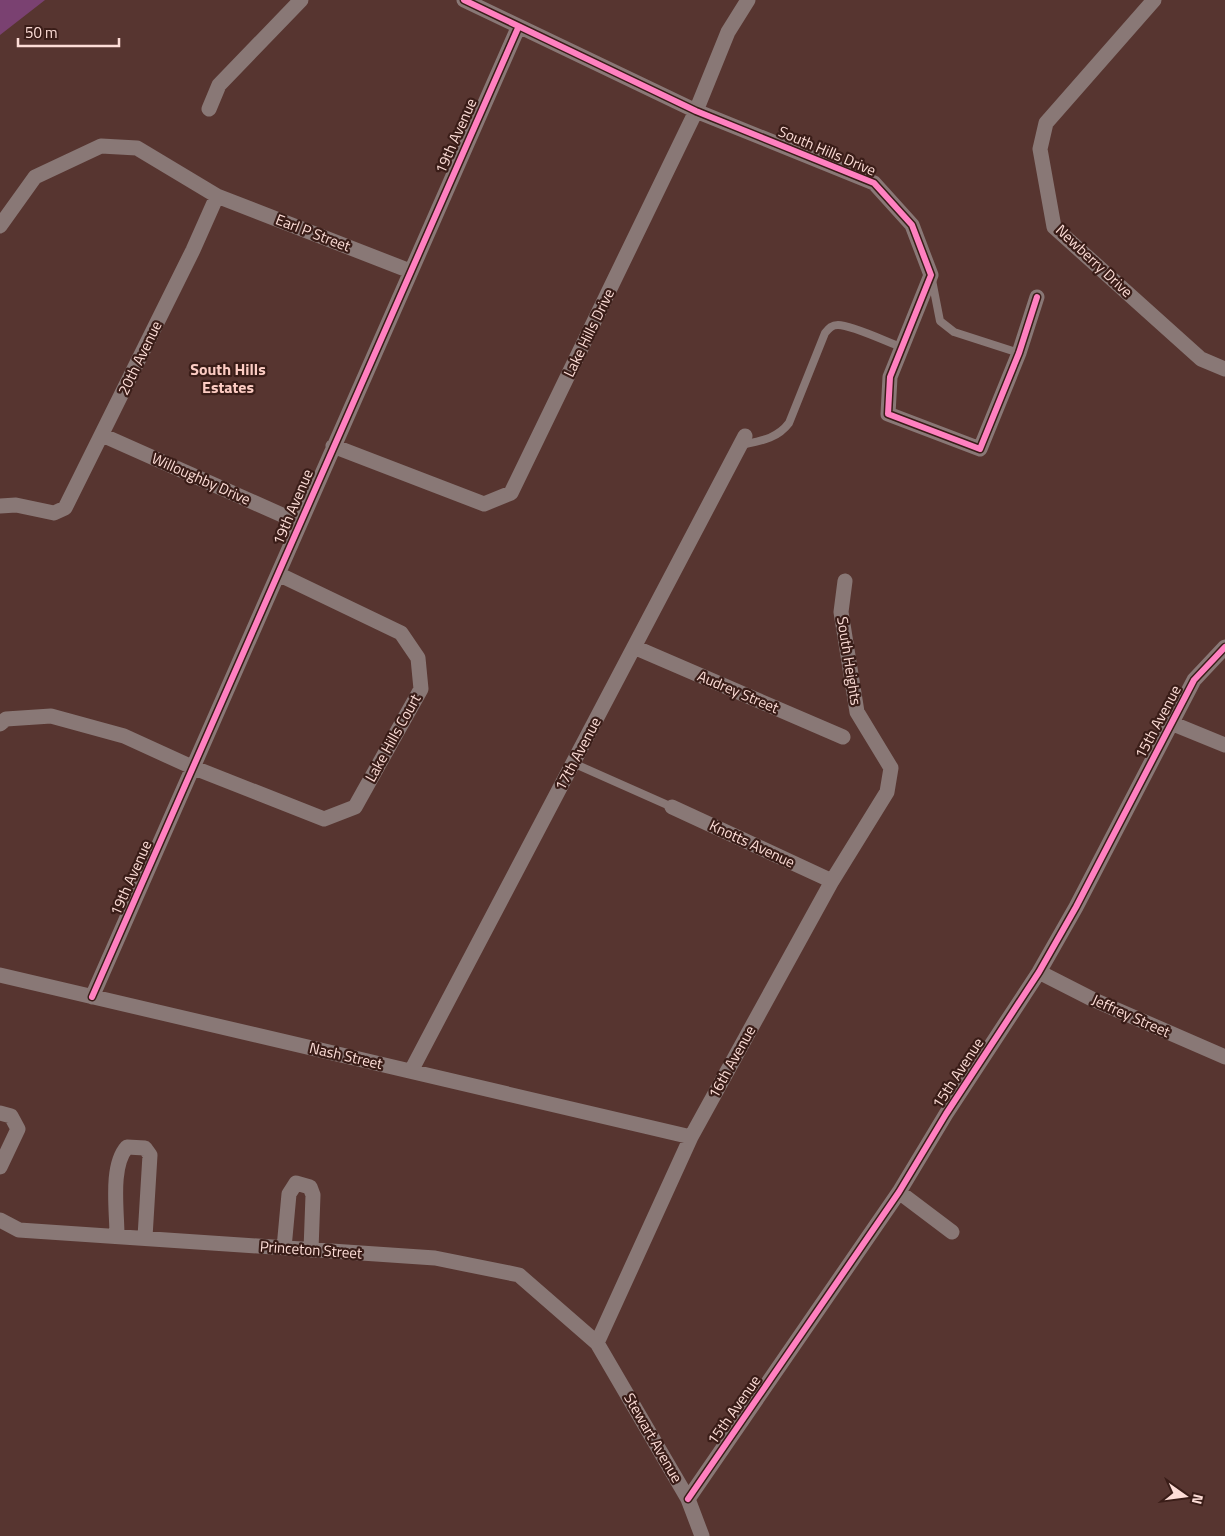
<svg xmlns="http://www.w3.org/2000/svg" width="1225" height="1536" viewBox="0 0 1225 1536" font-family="'Titillium Web',sans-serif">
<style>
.green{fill:#7a4171}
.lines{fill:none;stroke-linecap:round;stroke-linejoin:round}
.lane{stroke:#897876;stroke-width:8}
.street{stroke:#897876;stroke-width:15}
.cycleway-casing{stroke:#3a1d18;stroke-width:9}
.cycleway{stroke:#ff80c0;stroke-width:6}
.labels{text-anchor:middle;stroke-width:4.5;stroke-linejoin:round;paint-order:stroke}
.street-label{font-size:15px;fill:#fdddd7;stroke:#3a1d18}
.neighbourhood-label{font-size:16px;font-weight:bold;fill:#fcccc3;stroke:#3a1d18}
</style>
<rect width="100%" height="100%" fill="#573530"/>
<!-- green -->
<path class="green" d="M0,0h45l-45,35z"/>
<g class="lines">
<!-- lane -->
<path class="lane" d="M932,280l8,41 14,11 65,21
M741,445c19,-4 36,-6 48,-22l36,-90c4,-5 7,-8 13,-8 14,0 49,17 63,22
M573,763l99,44"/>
<!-- street -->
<path class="street" d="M464,0l232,111 178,72 38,42 19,50 -41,102 -2,37 92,35 39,-96 18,-56
M1154,0l-108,123 -6,26 14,78 147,132 24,10
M209,109l10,-24 82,-85
M0,226l35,-49 66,-31 36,2 80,48 193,75
M102,435l198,88
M333,446l151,58 27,-11 185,-382 32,-79 20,-32
M0,506l16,-1 38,8 11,-5 128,-258 24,-54
M634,647l209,90
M1171,723l54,22
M0,724l6,-5 45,-3 73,20 68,31 132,52 31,-12 66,-118 -3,-31 -17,-25 -123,-59
M672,807l160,74
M1039,972l53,27 133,58
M0,975l691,162
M92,997l426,-969
M411,1071l334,-635
M0,1113l11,3 7,13 -18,38
M899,1192l53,40
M0,1220l19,10 416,28 84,17 78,68 91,156 14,37
M117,1236c0,-26 -7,-70 10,-89l18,1 5,7 -5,82
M284,1248l5,-54 7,-11 14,4 3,8 -2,55
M597,1343l94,-206 141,-256 55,-89 4,-24 -34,-56 -16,-100 4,-31
M688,1499l211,-307 47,-78 93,-142 37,-65 118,-227 31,-33"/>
<!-- cycleway casing -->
<g class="cycleway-casing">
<path id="cycleway" d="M464,0l232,111 178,72 38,42 19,50 -41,102 -2,37 92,35 39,-96 18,-56
M92,997l426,-969
M688,1499l211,-307 47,-78 93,-142 37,-65 118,-227 31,-33"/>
</g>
<!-- cycleway -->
<use href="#cycleway" class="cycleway"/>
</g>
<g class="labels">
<!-- street labels -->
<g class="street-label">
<text transform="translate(456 136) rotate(-66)" y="5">19th Avenue</text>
<text transform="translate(827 151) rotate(23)" y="5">South Hills Drive</text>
<text transform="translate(313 233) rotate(21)" y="5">Earl P Street</text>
<text transform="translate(1094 261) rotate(43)" y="5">Newberry Drive</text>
<text transform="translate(589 333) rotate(-64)" y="5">Lake Hills Drive</text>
<text transform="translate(140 358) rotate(-64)" y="5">20th Avenue</text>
<text transform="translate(201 479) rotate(24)" y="5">Willoughby Drive</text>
<text transform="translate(293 507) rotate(-67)" y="5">19th Avenue</text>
<text transform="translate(849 661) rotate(81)" y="5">South Heights</text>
<text transform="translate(738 692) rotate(23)" y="5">Audrey Street</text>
<text transform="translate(1158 722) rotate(-62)" y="5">15th Avenue</text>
<text transform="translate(393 738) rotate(-61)" y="5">Lake Hills Court</text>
<text transform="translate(578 754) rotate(-62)" y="5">17th Avenue</text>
<text transform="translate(752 844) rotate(25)" y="5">Knotts Avenue</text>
<text transform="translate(131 878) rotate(-66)" y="5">19th Avenue</text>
<text transform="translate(1131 1016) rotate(24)" y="5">Jeffrey Street</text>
<text transform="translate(346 1056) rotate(13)" y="5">Nash Street</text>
<text transform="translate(732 1062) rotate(-61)" y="5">16th Avenue</text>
<text transform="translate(958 1073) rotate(-57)" y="5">15th Avenue</text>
<text transform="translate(311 1250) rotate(4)" y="5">Princeton Street</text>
<text transform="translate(734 1410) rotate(-55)" y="5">15th Avenue</text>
<text transform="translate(653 1438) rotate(60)" y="5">Stewart Avenue</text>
</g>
<!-- neighbourhood labels -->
<g class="neighbourhood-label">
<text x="228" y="375">South Hills<tspan x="228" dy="18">Estates</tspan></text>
</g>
</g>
<!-- north arrow -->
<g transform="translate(1185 1496) rotate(104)" stroke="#3a1d18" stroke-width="4" paint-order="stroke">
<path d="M0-4L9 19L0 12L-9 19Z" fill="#fdddd7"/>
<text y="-8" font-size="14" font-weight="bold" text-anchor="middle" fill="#fdddd7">N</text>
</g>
<!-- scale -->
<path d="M18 38v8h101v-8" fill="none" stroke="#fdddd7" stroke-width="2.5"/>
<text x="25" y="38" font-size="15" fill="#fdddd7" stroke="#3a1d18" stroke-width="4" paint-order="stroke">50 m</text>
</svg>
